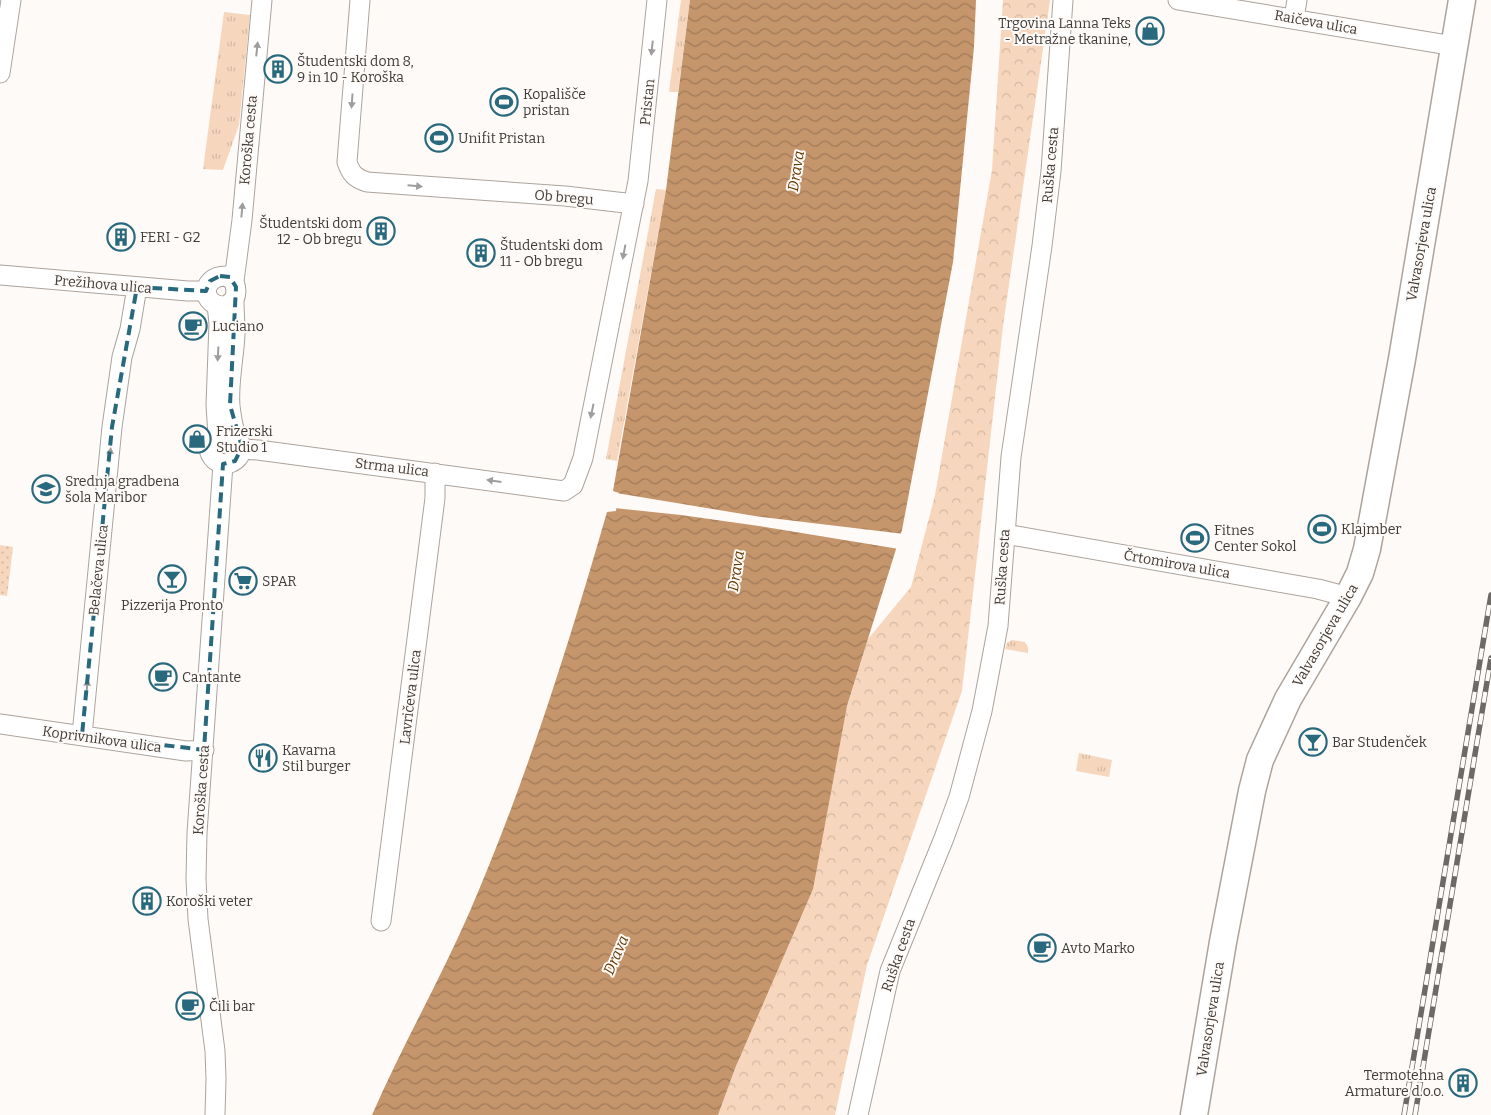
<svg xmlns="http://www.w3.org/2000/svg" width="1491" height="1115" viewBox="0 0 1491 1115" font-family="Bitter,serif">
<style>
.grass{fill:url(#grass-tufts)}
.forest{fill:url(#forest-crowns)}
.park{fill:url(#park-dots)}
.water{fill:url(#water-waves)}
.pier{fill:#fefaf7}
.lines{fill:none;stroke-linecap:round;stroke-linejoin:round}
.street-casing{stroke:#ada39b;stroke-width:21}
.secondary-casing{stroke:#ada39b;stroke-width:29}
.street{stroke:#fff;stroke-width:19}
.secondary{stroke:#fff;stroke-width:26}
.rail-casing{stroke:#6d6966;stroke-width:5.5}
.rail{stroke:#fefaf7;stroke-width:4;stroke-dasharray:11;stroke-linecap:butt}
.oneway{fill:#a09e9c}
.marked{fill:none;stroke:#28697d;stroke-width:4;stroke-dasharray:10 6;stroke-linejoin:round}
.labels{text-anchor:middle;stroke-width:4;stroke-linejoin:round;paint-order:stroke}
.street-label{font-size:14px;fill:#403c39;stroke:#fefaf7}
.poi-label{font-size:14px;fill:#403c39;stroke:#fefaf7;text-anchor:start}
.water-label{font-size:15px;font-style:italic;fill:#663801;stroke:#fefaf7}
</style>
<defs>
<pattern id="grass-tufts" width="24" height="20" patternUnits="userSpaceOnUse" patternTransform="scale(1.25)"><rect width="24" height="20" fill="#f6d6bc"/><path d="M3 7l-1-3M5 7V3M7 7l1-3M15 17l-1-3M17 17v-4M19 17l1-3" fill="none" stroke="#d4b9a2"/></pattern>
<pattern id="forest-crowns" width="20" height="18" patternUnits="userSpaceOnUse" patternTransform="scale(1.25)"><rect width="20" height="18" fill="#f6d6bc"/><path d="M2 6a3 3 0 1 1 6 0M12 15a3 3 0 1 1 6 0" fill="none" stroke="#d4b9a2"/></pattern>
<pattern id="park-dots" width="8" height="8" patternUnits="userSpaceOnUse" patternTransform="scale(1.25)"><rect width="8" height="8" fill="#f6d6bc"/><path d="M2 2h.1M6 6h.1" fill="none" stroke="#d4b9a2" stroke-width="1.8" stroke-linecap="round"/></pattern>
<pattern id="water-waves" width="16" height="10" patternUnits="userSpaceOnUse" patternTransform="scale(1.25)"><rect width="16" height="10" fill="#c5956b"/><path d="M0 5q4-4 8 0t8 0" fill="none" stroke="#a17b59"/></pattern>
</defs>
<rect width="100%" height="100%" fill="#fefaf7"/>
<!-- grass -->
<path class="grass" d="M681,0h9l-12,92h-9z
M224,12l26,3 -11,110 -16,45 -20,-1z
M656,189l10,1 -49,271 -11,-2z
M1012,640l13,2 3,5v6l-23,-4 2,-6z
M1079,753l33,7 -3,17 -33,-6z"/>
<!-- forest -->
<path class="forest" d="M1003,0h47l-47,326 -41,365 -95,274 -32,150h-117l18,-49 132,-427 43,-52 24,-92 57,-325z"/>
<!-- park -->
<path class="park" d="M0,545l13,2 -6,49 -7,-1z"/>
<!-- water -->
<path class="water" d="M690,0h286l-2,47 -21,215 -51,268 -55,176 -34,183 -77,177 -18,49h-346c30,-69 68,-135 98,-204 56,-130 98,-264 137,-399l9,-1 3,-18 -6,-2 53,-301z"/>
<!-- pier -->
<path class="pier" d="M610,492l151,25 143,17 -5,15 -140,-23 -78,-11 -67,-7 2,-14z"/>
<g class="lines">
<!-- street casing -->
<g class="street-casing">
<path id="street" d="M360,0l-13,162c4,12 8,16 20,20l198,14 69,8
M1178,0l276,46
M1294,18l3,-18
M0,73l11,-73
M0,275l188,16h18
M234,281l8,-61 20,-220
M234,300l-8,6c-25,2 -27,-30 0,-30l8,5c2,7 3,12 0,19 0,11 1,23 1,34 -1,24 -7,49 -5,72 1,8 2,16 4,23 2,7 8,14 7,21 -1,12 -17,18 -26,10 -16,-15 5,-33 22,-23
M217,305l2,18 -3,82 2,31
M241,449l17,1 306,41 9,-6 10,-27 55,-277 19,-181
M1005,534l313,55 30,8
M0,724l186,27 18,-1
M82,735l30,-308 10,-70 8,-28 7,-42
M381,921l54,-423v-25
M215,1115l1,-36 -1,-28 -17,-132 -2,-40 1,-46 26,-369
M858,1115l32,-144 54,-133 15,-41 23,-86 16,-85 13,-169 31,-211 9,-75 12,-171"/>
</g>
<!-- secondary casing -->
<g class="secondary-casing">
<path id="secondary" d="M1194,1115l29,-173 29,-151 8,-31 28,-61 60,-102 12,-24 7,-24 35,-190 60,-359"/>
</g>
<!-- street -->
<use href="#street" class="street"/>
<!-- secondary -->
<use href="#secondary" class="secondary"/>
<!-- rail casing -->
<g class="rail-casing">
<path id="rail" d="M1404,1115l87,-520
M1415,1115l76,-457"/>
</g>
<!-- rail -->
<use href="#rail" class="rail"/>
</g>
<!-- one-way arrows -->
<defs><path id="oneway-solid" d="M-6-.8H1V-3.2L6.5 0L1 3.2V.8H-6Z" transform="scale(1.25)"/></defs>
<g class="oneway">
<use href="#oneway-solid" transform="translate(652 48) rotate(96)"/>
<use href="#oneway-solid" transform="translate(257 49) rotate(-84)"/>
<use href="#oneway-solid" transform="translate(352 101) rotate(94)"/>
<use href="#oneway-solid" transform="translate(415 186) rotate(5)"/>
<use href="#oneway-solid" transform="translate(242 210) rotate(-85)"/>
<use href="#oneway-solid" transform="translate(624 252) rotate(101)"/>
<use href="#oneway-solid" transform="translate(218 354) rotate(93)"/>
<use href="#oneway-solid" transform="translate(592 411) rotate(102)"/>
<use href="#oneway-solid" transform="translate(110 455) rotate(-84)"/>
<use href="#oneway-solid" transform="translate(494 481) rotate(-172)"/>
<use href="#oneway-solid" transform="translate(87 687) rotate(-85)"/>
</g>
<!-- marked area -->
<path class="marked" d="M220,276l10,1 6,10 -6,118 12,42 -7,14 -12,3 -19,286 -122,-15 30,-308 25,-140 69,4 4,-10z"/>
<!-- icons -->
<defs>
<g id="shop-ring" transform="scale(1.4375)"><circle r="9.5" fill="#fefaf7" stroke="#28697d" stroke-width="1.5"/><path d="M-5-2.5h2.3a2.7 3.5 0 0 1 5.4 0H5L5.5 6h-11ZM-1.5-2.5h3a1.5 2.3 0 0 0-3 0Z" fill="#28697d"/></g>
<g id="building-ring" transform="scale(1.4375)"><circle r="9.5" fill="#fefaf7" stroke="#28697d" stroke-width="1.5"/><path d="M-4-6H4V6H1V3H-1V6H-4ZM-2.5-4.3h1.7v1.8h-1.7ZM.8-4.3h1.7v1.8H.8ZM-2.5-1h1.7V.8h-1.7ZM.8-1h1.7V.8H.8Z" fill="#28697d"/></g>
<g id="stadium-ring" transform="scale(1.4375)"><circle r="9.5" fill="#fefaf7" stroke="#28697d" stroke-width="1.5"/><path d="M0-5a6.5 5 0 1 0 0 10a6.5 5 0 1 0 0-10ZM-3.5-1.8h7v3.6h-7Z" fill="#28697d"/></g>
<g id="cafe-ring" transform="scale(1.4375)"><circle r="9.5" fill="#fefaf7" stroke="#28697d" stroke-width="1.5"/><path d="M-5.5-4.5H6V0H3Q3 3.5 0 3.5H-2.5Q-5.5 3.5-5.5 0ZM3-3.2v2h1.7v-2ZM-6 4.5H4V6H-6Z" fill="#28697d"/></g>
<g id="school-ring" transform="scale(1.4375)"><circle r="9.5" fill="#fefaf7" stroke="#28697d" stroke-width="1.5"/><path d="M0-5L7-2L0 1L-7-2ZM-4 1L0 2.5L4 1V4Q0 6-4 4Z" fill="#28697d"/></g>
<g id="bar-ring" transform="scale(1.4375)"><circle r="9.5" fill="#fefaf7" stroke="#28697d" stroke-width="1.5"/><path d="M-6-5H6L.8 .8V4.5H3.5V6h-7V4.5H-.8V.8Z" fill="#28697d"/></g>
<g id="supermarket-ring" transform="scale(1.4375)"><circle r="9.5" fill="#fefaf7" stroke="#28697d" stroke-width="1.5"/><path d="M-6-5.5h2.5l.6 2H6L4.5 2H-2.5L-4.4-4H-6ZM-1.5 3.2a1.3 1.3 0 1 0 .1 0ZM3 3.2a1.3 1.3 0 1 0 .1 0Z" fill="#28697d"/></g>
<g id="restaurant-ring" transform="scale(1.4375)"><circle r="9.5" fill="#fefaf7" stroke="#28697d" stroke-width="1.5"/><path d="M-5-6h1v4h1v-4h1v4h1v-4h1v5L-1.5 .5V6h-2V.5L-5-1ZM5-6V6H3V1.5H1.5Q1.5-4 5-6Z" fill="#28697d"/></g>
</defs>
<g fill-rule="evenodd">
<use href="#shop-ring" x="1150" y="31"/>
<use href="#building-ring" x="278" y="69"/>
<use href="#stadium-ring" x="504" y="102"/>
<use href="#stadium-ring" x="439" y="138"/>
<use href="#building-ring" x="381" y="231"/>
<use href="#building-ring" x="121" y="237"/>
<use href="#building-ring" x="481" y="253"/>
<use href="#cafe-ring" x="193" y="326"/>
<use href="#shop-ring" x="197" y="439"/>
<use href="#school-ring" x="46" y="489"/>
<use href="#stadium-ring" x="1322" y="529"/>
<use href="#stadium-ring" x="1195" y="538"/>
<use href="#bar-ring" x="172" y="579"/>
<use href="#supermarket-ring" x="243" y="581"/>
<use href="#cafe-ring" x="163" y="677"/>
<use href="#bar-ring" x="1313" y="742"/>
<use href="#restaurant-ring" x="263" y="758"/>
<use href="#building-ring" x="147" y="901"/>
<use href="#cafe-ring" x="1042" y="948"/>
<use href="#cafe-ring" x="190" y="1006"/>
<use href="#building-ring" x="1463" y="1083"/>
</g>
<g class="labels">
<!-- street labels -->
<g class="street-label">
<text transform="translate(1316 22) rotate(10)" y="5">Raičeva ulica</text>
<text transform="translate(647 102) rotate(-84)" y="5">Pristan</text>
<text transform="translate(248 140) rotate(-85)" y="5">Koroška cesta</text>
<text transform="translate(1050 165) rotate(-85)" y="5">Ruška cesta</text>
<text transform="translate(564 197) rotate(5)" y="5">Ob bregu</text>
<text transform="translate(1421 244) rotate(-80)" y="5">Valvasorjeva ulica</text>
<text transform="translate(103 284) rotate(5)" y="5">Prežihova ulica</text>
<text transform="translate(392 467) rotate(7)" y="5">Strma ulica</text>
<text transform="translate(1177 564) rotate(10)" y="5">Črtomirova ulica</text>
<text transform="translate(1002 567) rotate(-86)" y="5">Ruška cesta</text>
<text transform="translate(98 570) rotate(-84)" y="5">Belačeva ulica</text>
<text transform="translate(1325 635) rotate(-60)" y="5">Valvasorjeva ulica</text>
<text transform="translate(410 697) rotate(-83)" y="5">Lavričeva ulica</text>
<text transform="translate(102 739) rotate(8)" y="5">Koprivnikova ulica</text>
<text transform="translate(201 790) rotate(-86)" y="5">Koroška cesta</text>
<text transform="translate(898 955) rotate(-71)" y="5">Ruška cesta</text>
<text transform="translate(1210 1019) rotate(-81)" y="5">Valvasorjeva ulica</text>
</g>
<!-- poi labels -->
<g class="poi-label">
<text x="1131" y="28" text-anchor="end">Trgovina Lanna Teks<tspan x="1131" dy="16">- Metražne tkanine,</tspan></text>
<text x="297" y="66">Študentski dom 8,<tspan x="297" dy="16">9 in 10 - Koroška</tspan></text>
<text x="523" y="99">Kopališče<tspan x="523" dy="16">pristan</tspan></text>
<text x="458" y="143">Unifit Pristan</text>
<text x="362" y="228" text-anchor="end">Študentski dom<tspan x="362" dy="16">12 - Ob bregu</tspan></text>
<text x="140" y="242">FERI - G2</text>
<text x="500" y="250">Študentski dom<tspan x="500" dy="16">11 - Ob bregu</tspan></text>
<text x="212" y="331">Luciano</text>
<text x="216" y="436">Frizerski<tspan x="216" dy="16">Studio 1</tspan></text>
<text x="65" y="486">Srednja gradbena<tspan x="65" dy="16">šola Maribor</tspan></text>
<text x="1341" y="534">Klajmber</text>
<text x="1214" y="535">Fitnes<tspan x="1214" dy="16">Center Sokol</tspan></text>
<text x="262" y="586">SPAR</text>
<text x="172" y="610" text-anchor="middle">Pizzerija Pronto</text>
<text x="182" y="682">Cantante</text>
<text x="1332" y="747">Bar Studenček</text>
<text x="282" y="755">Kavarna<tspan x="282" dy="16">Stil burger</tspan></text>
<text x="166" y="906">Koroški veter</text>
<text x="1061" y="953">Avto Marko</text>
<text x="209" y="1011">Čili bar</text>
<text x="1444" y="1080" text-anchor="end">Termotehna<tspan x="1444" dy="16">Armature d.o.o.</tspan></text>
</g>
<!-- water labels -->
<g class="water-label">
<text transform="translate(796 171) rotate(-81)" y="5">Drava</text>
<text transform="translate(736 571) rotate(-81)" y="5">Drava</text>
<text transform="translate(616 955) rotate(-67)" y="5">Drava</text>
</g>
</g>
</svg>
